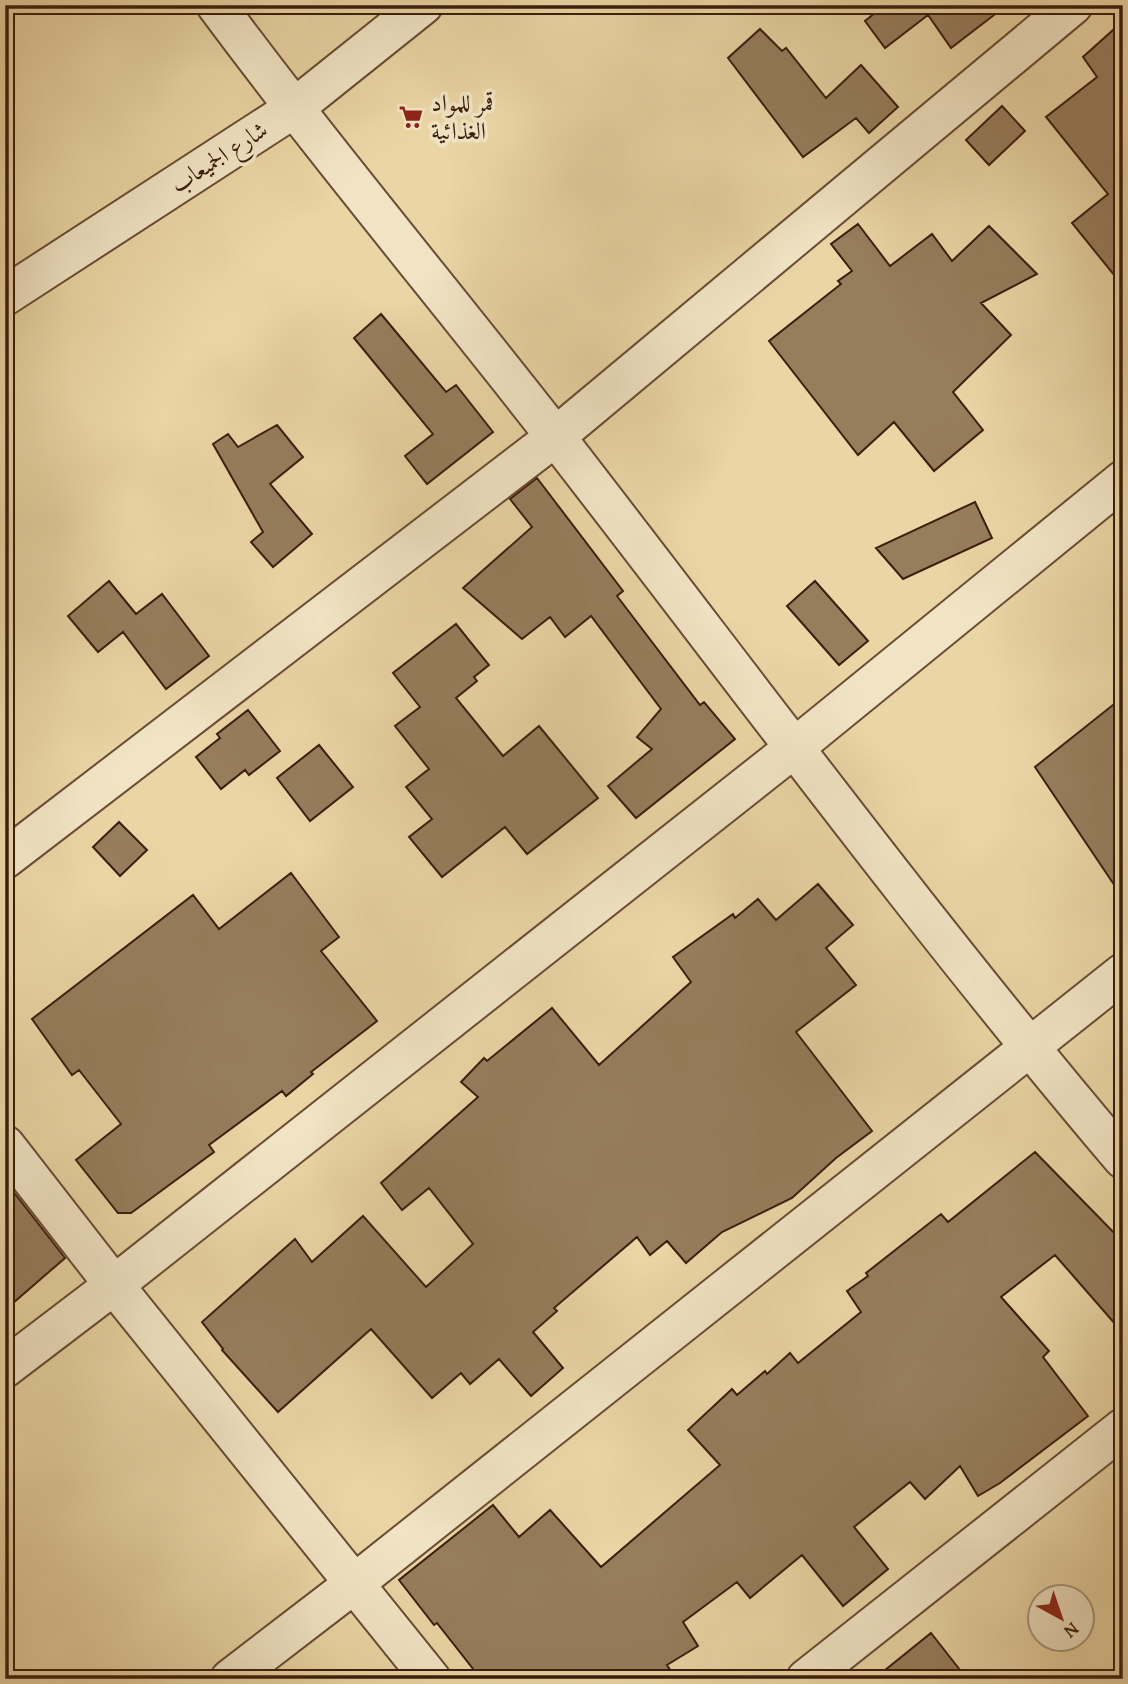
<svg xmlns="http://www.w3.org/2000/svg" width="1128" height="1684" viewBox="0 0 1128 1684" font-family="'Gentium Book Plus',Amiri,serif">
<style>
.building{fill:#967d5c;stroke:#3c1e0d;stroke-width:2}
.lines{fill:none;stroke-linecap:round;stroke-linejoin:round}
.minor-casing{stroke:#684c33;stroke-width:42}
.tertiary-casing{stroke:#684c33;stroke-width:42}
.minor{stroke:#f1e4c4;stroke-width:38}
.tertiary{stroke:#f1e4c4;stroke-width:38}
.labels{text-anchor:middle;stroke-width:7;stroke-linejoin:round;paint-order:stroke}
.poi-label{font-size:24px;fill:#3c1e0d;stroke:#f1e4c4;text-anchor:start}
.street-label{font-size:24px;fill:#3c1e0d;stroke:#f1e4c4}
</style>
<rect width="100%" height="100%" fill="#ead5a4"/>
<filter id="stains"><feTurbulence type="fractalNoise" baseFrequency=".00286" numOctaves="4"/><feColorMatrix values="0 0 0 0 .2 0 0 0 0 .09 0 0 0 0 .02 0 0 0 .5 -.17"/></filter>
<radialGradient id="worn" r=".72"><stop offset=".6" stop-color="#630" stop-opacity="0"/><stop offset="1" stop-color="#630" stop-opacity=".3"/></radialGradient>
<!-- building -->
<path class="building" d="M885,5h122l-56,43 -23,-33 -43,33 -20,-27z
M1123,21v265l-51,-63 36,-29 -62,-77 51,-40 -14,-20z
M760,29l22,22 4,-3 40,50 35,-33 37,42 -29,26 -13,-15 -53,39 -75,-99z
M1002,106l23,25 -36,34 -23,-25z
M858,224l32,42 42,-32 20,27 37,-35 48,48 -56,29 30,32 -58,57 30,38 -49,41 -40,-49 -36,33 -89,-114 72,-57 -3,-3 14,-10 -21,-27z
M381,314l65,78 10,-7 37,47 -66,52 -22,-28 28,-22 -79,-96z
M277,425l26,32 -33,27 42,50 -39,33 -22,-25 12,-10 -50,-88 15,-10 10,13z
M537,478l86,113 -6,5 83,109 4,-3 31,37 -99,79 -28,-32 44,-37 -15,-12 24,-28 -70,-93 -26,21 -15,-20 -28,22 -59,-51 69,-61 -22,-28z
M975,502l17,36 -89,41 -27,-31z
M109,581l27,33 26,-20 47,62 -43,33 -43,-57 -25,20 -30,-36z
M815,581l53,60 -29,24 -52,-59z
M456,624l33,41 -15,12 3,4 -21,17 47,58 36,-30 59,72 -71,56 -22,-27 -63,50 -33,-40 23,-18 -26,-32 23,-18 -34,-43 25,-19 -27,-34z
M1123,697v201l-88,-131z
M248,710l32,41 -31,24 -4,-5 -24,19 -25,-32 24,-19 -3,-4z
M319,745l34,42 -43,34 -33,-43z
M119,822l28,28 -27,26 -27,-29z
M291,873l48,64 -18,14 56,70 -66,51 2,2 -27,22 -4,-5 -73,54 5,7 -83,61h-13l-42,-53 45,-36 -42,-54 -7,5 -40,-56 161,-124 26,34z
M818,884l35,41 -27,23 30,37 -60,47 76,99 -36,27 -44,40 -70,34 -36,31 -19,-22 -17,14 -13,-18 -83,71 3,3 -24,21 30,36 -32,28 -32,-37 -29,25 -9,-11 -29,25 -61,-69 -93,83 -56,-62 1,-1 -21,-27 93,-83 17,23 51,-46 63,71 47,-43 -44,-56 -27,22 -21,-27 97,-86 -17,-15 23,-24 3,3 65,-53 47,57 92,-83 -18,-25 60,-43 2,4 23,-19 18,21z
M1035,1152l88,90v91l-68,-78 -54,42 48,54 -6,6 45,59 -88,67 -22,13 -18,-30 -35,33 -15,-17 -56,45 34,42 -45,37 -41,-51 -52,43 -13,-16 -54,40 15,24 -31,19 9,14h-195l-44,-56 -3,2 -35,-45 94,-75 26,32 31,-27 51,57 119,-102 -32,-35 44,-41 5,6 28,-24 2,3 23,-21 8,10 63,-51 -14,-21 21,-15 -2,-3 75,-59 7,8z
M5,1181l60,77 -60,52z
M931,1633l36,46h-93z"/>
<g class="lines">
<!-- minor casing -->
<g class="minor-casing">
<path id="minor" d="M5,859l550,-422 518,-432
M5,1145l109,140 317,394
M5,1368l109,-83 680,-537 329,-268
M230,1679l125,-96 768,-610
M806,1679l317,-251"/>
</g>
<!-- tertiary casing -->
<g class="tertiary-casing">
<path id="tertiary" d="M216,5c110,148 228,289 342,435 187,241 368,487 565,719
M5,296l288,-187 130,-104"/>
</g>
<!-- minor -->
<use href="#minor" class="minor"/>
<!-- tertiary -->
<use href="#tertiary" class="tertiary"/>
</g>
<!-- icons -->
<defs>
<g id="supermarket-bare" transform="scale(1.89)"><path d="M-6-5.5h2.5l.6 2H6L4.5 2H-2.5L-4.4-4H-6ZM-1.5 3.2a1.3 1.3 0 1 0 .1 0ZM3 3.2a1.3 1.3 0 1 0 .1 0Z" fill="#8f2418" stroke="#f1e4c4" stroke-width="2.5" paint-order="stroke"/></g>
</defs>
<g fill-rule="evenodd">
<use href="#supermarket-bare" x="411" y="117"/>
</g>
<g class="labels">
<!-- poi labels -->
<g class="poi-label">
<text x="431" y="111">قمر للمواد<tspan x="431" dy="28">الغذائية</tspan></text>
</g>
<!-- street labels -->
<g class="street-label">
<text transform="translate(219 157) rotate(-33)" y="8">شارع الجميعاب</text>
</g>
</g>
<!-- margin -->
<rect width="1128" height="1684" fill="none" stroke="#ead5a4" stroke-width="28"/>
<rect x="7" y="7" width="1114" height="1670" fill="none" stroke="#3c1e0d" stroke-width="3.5"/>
<rect x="14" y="14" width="1100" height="1656" fill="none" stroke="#3c1e0d" stroke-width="2"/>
<!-- north arrow -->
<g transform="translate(1061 1618) rotate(140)"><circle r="33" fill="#f1e4c4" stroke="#a9957b" stroke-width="2"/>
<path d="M0-5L12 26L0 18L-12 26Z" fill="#8f2418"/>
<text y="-10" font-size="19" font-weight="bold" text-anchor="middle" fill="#3c1e0d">N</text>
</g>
<rect width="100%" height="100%" filter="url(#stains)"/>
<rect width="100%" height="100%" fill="url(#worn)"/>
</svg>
